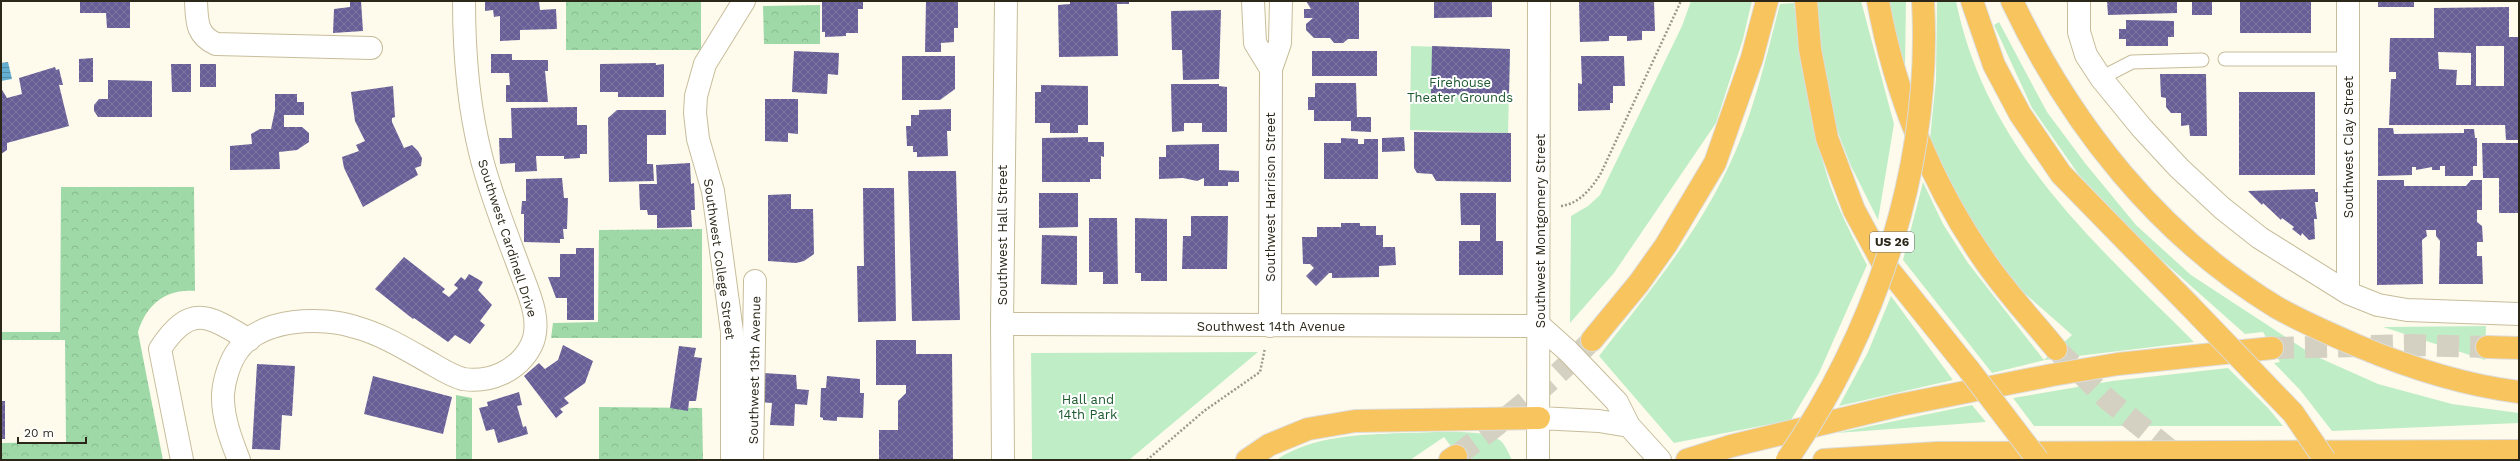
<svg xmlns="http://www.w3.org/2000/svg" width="2520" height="461" viewBox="0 0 2520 461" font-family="'Work Sans',sans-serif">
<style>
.green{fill:#bfeec6}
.forest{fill:url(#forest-crowns)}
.water{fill:url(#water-rules)}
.building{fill:url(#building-cross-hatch);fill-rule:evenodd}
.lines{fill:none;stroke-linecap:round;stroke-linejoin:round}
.highway-tunnel{stroke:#d5d1c2;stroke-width:22;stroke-dasharray:22 11;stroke-linecap:butt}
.lane-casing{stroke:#c7bd9b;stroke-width:15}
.street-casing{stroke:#c7bd9b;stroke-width:24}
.secondary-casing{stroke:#c7bd9b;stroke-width:24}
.highway-casing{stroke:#dddcda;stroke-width:24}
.path{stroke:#9c9889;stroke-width:2.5;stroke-dasharray:2 2;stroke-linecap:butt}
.lane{stroke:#fff;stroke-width:13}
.street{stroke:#fff;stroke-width:22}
.secondary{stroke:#fff;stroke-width:22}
.highway{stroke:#f8c45e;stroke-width:22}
.highway-bridge-casing{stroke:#dddcda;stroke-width:24;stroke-linecap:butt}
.highway-bridge{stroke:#f8c45e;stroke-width:22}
.labels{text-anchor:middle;stroke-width:4;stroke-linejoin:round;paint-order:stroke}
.shield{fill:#fff;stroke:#6b685e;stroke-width:1}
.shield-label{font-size:12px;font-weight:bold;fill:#2b2719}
.park-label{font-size:13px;fill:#1e5a2e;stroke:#fff}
.street-label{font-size:13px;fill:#2b2719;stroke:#fff}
</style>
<defs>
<pattern id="forest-crowns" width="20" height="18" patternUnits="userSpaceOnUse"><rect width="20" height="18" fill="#9fd9a8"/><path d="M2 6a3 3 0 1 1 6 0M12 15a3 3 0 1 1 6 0" fill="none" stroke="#89ba90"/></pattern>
<pattern id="water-rules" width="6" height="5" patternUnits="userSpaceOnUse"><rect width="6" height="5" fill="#64aed1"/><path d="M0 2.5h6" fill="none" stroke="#538ea9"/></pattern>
<pattern id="building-cross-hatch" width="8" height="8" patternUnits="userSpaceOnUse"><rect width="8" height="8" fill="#685f98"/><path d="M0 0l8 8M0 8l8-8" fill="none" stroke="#7e77a0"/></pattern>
</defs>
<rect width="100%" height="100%" fill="#fffbec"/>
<!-- green -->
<path class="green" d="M1691,1h61l-9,38 -27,84 -102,150 -44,50 1,-107 17,-10 12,-11 82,-169z
M1813,1h48l33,123 -16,96 -27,-54 -20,-52z
M1888,1h18l-1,67z
M1937,1h19c30,148 136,239 238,341l-149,18 -53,13 -89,-113 20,-78 20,42 25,39 76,97 28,-25 -50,-44 -43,-52 -50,-90 7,-70z
M1794,3c9,60 16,121 35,179 10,29 24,56 38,83l-48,108 -28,47 -117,23 -75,-87c46,-59 93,-115 126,-182 27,-53 40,-113 55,-170z
M1999,22l48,90 38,51 51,62 55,50 122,80 65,29 74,20 67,9v10l-187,8 -32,-41 -26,-27 6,-1 -17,-30 -18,2 -90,-80 -76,-79 -47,-67 -38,-83z
M1411,46l99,3 -2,84 -98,-3z
M1891,296l62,84 -114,26 29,-54z
M2486,326l-1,34 -102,-33z
M1258,352l-129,108h-97l-1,-107z
M2228,368l40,40 15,18h-249l-21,-28 99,-17z
M1972,405l14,17 -149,11z
M1403,433c22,0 81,-6 98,8 5,5 8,13 11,19h-51l-17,-23 -34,23h-134c38,-25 83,-25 127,-27z"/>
<!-- forest -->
<path class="forest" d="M566,1h135v49h-135z
M820,5v39h-56l-1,-38z
M61,187h133l1,104c-29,-3 -49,14 -57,41l25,128h-162v-17l65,-1 -1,-102h-64v-8h59z
M702,229v109h-151l2,-15 45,-1 1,-92z
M456,395l16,3v62h-16z
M599,407l103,1 1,52h-104z"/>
<!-- water -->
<path class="water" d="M8,62l4,17 -11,2v-18z"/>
<!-- building -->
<path class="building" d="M80,1h50v27h-23l-1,-15h-26z
M350,1h11l2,30 -30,2 1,-24 16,-2z
M485,1h54l1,9 16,-1 1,20 -37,1v10l-20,1v-25l-6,1 -1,-7 -8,1z
M822,1h41v8h-5v24h-12v3l-21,1v-5h-3z
M926,1h32v27h-4v14l-13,1v9h-16z
M1070,1h59v3h-12l1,52 -59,1 -1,-52 12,-1z
M1306,1h53v38h-11l-5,4h-9l-4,-5h-16l-8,-8v-6l7,-6h-9v-9h7z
M1434,1h58v16l-58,1z
M1579,1h75l1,30h-13v9l-15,1v-5h-18v5l-29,1z
M2107,1h70v12l-69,2z
M2192,1h20v14h-20z
M2240,1h71v32h-71z
M2378,1h36v6h-36z
M2509,7v30h10v103h-13l-1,-15h-116l2,-46h5v-7h-7l1,-34h44v-30zM2476,46h28v40h-28zM2438,52l33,1v32h-15l1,-15 -18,-1z
M1221,10l-2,69 -36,1 -1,-30h-10l-1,-39z
M2126,20l48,1v16h-6v9h-42v-7h-7v-10h7z
M1432,46l78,3 -1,46 -17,-1v9l-22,-1v-7l-39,-1z
M794,51l45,2 -1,22 -10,-1 -1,20 -35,-2z
M1312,51h65v25h-65z
M491,54h21v6h36v11h-3l3,31h-42v-17h4l-1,-12h-18z
M902,56h53v33l-15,11h-38z
M1581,56h43l1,30h-12v17h-3v7l-32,1v-28l4,1z
M93,58v24h-14v-23z
M656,63v2l8,-1v33h-46v-5h-18v-28z
M171,64h20v28h-19z
M200,64h16v23h-16z
M55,67l1,3 3,-1 4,16h-4l10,41 -62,17v7l-6,4v-66l6,10 15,-4 -3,-16z
M2160,74h46l1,62h-17l-1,-11 -8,1v-13h-10l-5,-6v-9l-5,-1z
M108,80l44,1v36h-54l-4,-6v-6l5,-6h9z
M1315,83h41l1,34h14v15l-20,-1v-10h-37v-11h-6v-13h7z
M1171,84h48v2l8,1v45h-25v-9h-18v8l-12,1z
M1041,85l47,1v39h-10v8h-28v-10h-15v-31h6z
M393,86l2,31 -3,1v4l12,26 8,-3 6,6 4,7 -1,8 -6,2 3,7 -55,32 -19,-39 -2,-11 17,-6 -3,-6 9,-4 -10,-20 -4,-29z
M2239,92h76v83h-76z
M275,94h22v8h7v13h-20v12h18l7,6v9l-12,8 -18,2 1,17 -50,1v-24l22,-2 -1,-10 9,-5h11l4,-19z
M765,99h33v35l-10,-1v9l-23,-1z
M577,107v18h10v29h-7v4l-16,1v-3h-28l1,15 -22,1v-9l-15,1 -1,-26h13l-1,-30z
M951,109v22h-4l1,25 -31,1v-5h-4v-6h-6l-1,-20h5v-11h8v-5z
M617,110h49v25h-19v29h6l1,17 -45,1 -1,-64z
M2378,128h15l1,6 70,-1v-4h10l1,9h2v28h-4v10h-28v-10h-5v4h-8v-3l-16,3v-3h-4v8l-34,1z
M1414,132l97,1v49l-75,-1 -4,-7 -15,-1 -3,-5z
M1088,137v5h16v15l-3,-1v23h-11v3h-48v-44z
M1404,137l1,14 -23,1v-14z
M1341,138l17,1v5h6v-5h14v40h-54v-36h17z
M2482,143h37v70h-20v-35h-16z
M1219,144v26l20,1v11h-11v4h-24v-8l-7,3 -14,-3 -24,1v-22h7v-12z
M690,163l1,21 3,-1 1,27h-4l1,17 -35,1v-13h-9l-1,-5h-7l-1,-26h18l-1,-19z
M908,171h48l4,149 -48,1z
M562,178l2,20h4l-1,31h-4l1,10h-4v4l-36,-1v-28h-3l1,-13h4v-22z
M2377,180h27v6h62l5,-6h11v30h-5v12l5,4 1,16h-6v14h5l1,28h-44l1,-43 -4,-5v-6h-10l1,6 -5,4 1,44 -46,1z
M863,188h31l2,133 -38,1 -1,-56h7z
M2315,189v3h3v10h-3l2,17h-3l1,20 -6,1 -7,-7 -1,3 -9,-7 2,-2 -12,-9 -1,2 -18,-17 -1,2 -14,-14z
M1039,193h39v34l-39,1z
M1460,193h36v48h7v34h-44v-34h21v-16h-19z
M791,194v15h22l1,45 -10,7 -8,2 -28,-2v-66z
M1191,216h37l-1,53h-45l1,-33h8z
M1089,218h28l1,66h-15v-12h-14z
M1135,218l32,1v62h-26v-8h-6z
M1341,223h19v3h16v9h7v12h12l1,18 -17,1v11l-47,1v-5h-3l-13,13 -10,-10 8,-8 -4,-4h-7l-1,-27h15v-10h24z
M1042,235l35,1v49l-36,-1z
M576,248h18v72h-27v-22h-11l-8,-21h12v-23h16z
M404,257l41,32 -3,3 7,5 9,-9 -4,-3 7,-8 4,3 4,-6 14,8 -5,8 14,15 -12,16 5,4 -15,19 -15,-9 -7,7 -34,-24 -1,1 -38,-30z
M876,340h40v14h36l1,105 -74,1v-30h19v-29l8,-8v-8h-30z
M563,345l30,16 -8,22 -21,15 5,5 -9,6 3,3 -7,6 -32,-42 15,-13 6,6 13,-9z
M679,346l17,2 -2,9 8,1 -6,43h-7l-1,10 -18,-3z
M257,364l38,2 -3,50 -10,-1 -2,35 -28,-1z
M763,373l33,2 1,14 12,1 -2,15 -12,-1 -1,22 -24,-1 2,-22 -15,-1z
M373,376l79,21 -9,37 -79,-20z
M827,376l33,3v14h4l-1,25 -26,-1v4l-14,-1v-2l-3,-1 1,-29h5z
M519,392l3,13 -5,1 6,21 3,-1 2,8 -30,9 -4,-14 -8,2 -7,-23 9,-2 -1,-4z
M1,401h4v38h-4z"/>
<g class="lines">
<!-- highway-tunnel -->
<path class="highway-tunnel" d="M2272,348l140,-3 75,2
M2056,349l51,50 74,60
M1456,456c50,-37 92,-70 136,-116"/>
<!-- lane casing -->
<g class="lane-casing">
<path id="lane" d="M2225,59h123
M2101,78l31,-16 70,-2"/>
</g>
<!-- street casing -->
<g class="street-casing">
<path id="street" d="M196,1c1,20 0,34 20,43l155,4
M1253,1l2,42 16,26 9,-26 1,-42
M2079,1v31l7,23 15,23 40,49 38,41 43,40 38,30 88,55 30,12 29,5 112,4
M2348,293v-292
M1002,324l538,2
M1270,326l1,-257
M182,460l-22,-111c30,-46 48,-34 89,-9
M239,460c-8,-20 -17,-44 -16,-66 1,-14 7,-34 16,-45 23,-31 83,-33 116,-22 26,7 49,21 72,34 12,7 24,15 36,18 27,4 55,-8 68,-33 13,-26 -5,-58 -14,-84 -13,-35 -27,-70 -36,-106 -13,-51 -17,-103 -17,-155
M732,460v-128l-19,-141 -15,-52 -3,-26 1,-17 9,-32 39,-63
M752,460l3,-179
M1003,460l-1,-136 4,-323"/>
</g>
<!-- secondary casing -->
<g class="secondary-casing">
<path id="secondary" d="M1540,326l28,25 49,51 12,24
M1539,418l60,3 30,5 31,34
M1538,460l1,-459"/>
</g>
<!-- highway casing -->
<g class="highway-casing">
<path id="highway" d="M1806,1l4,48 17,89 27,72 27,50 89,111
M1878,1c17,94 54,185 109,263 21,30 46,57 69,85
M1972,1l22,64 26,49 41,60 128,131
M2012,1c59,124 146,234 264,306 26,15 54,27 82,39 52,22 105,39 161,46
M1592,340l47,-57 27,-38 49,-82 37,-105 15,-57
M2487,347l32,1
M1247,460l22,-15 39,-16 47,-8 184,-3
M1450,460l6,-4
M1687,460l44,-14 169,-41 152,-30 66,-11 154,-16
M1824,460l113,-7 582,-2"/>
</g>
<!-- path -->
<path class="path" d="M1561,206c18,-2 31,-18 40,-33l80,-172
M1147,460l57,-49 56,-39 5,-24"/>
<!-- lane -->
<use href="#lane" class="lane"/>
<!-- street -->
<use href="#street" class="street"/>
<!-- secondary -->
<use href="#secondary" class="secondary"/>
<!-- highway -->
<use href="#highway" class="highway"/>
<!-- highway-bridge casing -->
<g class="highway-bridge-casing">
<path id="highway-bridge" d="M2189,305l104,108 32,47
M1970,371l68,89
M1787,460c91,-132 145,-298 136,-459"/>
</g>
<!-- highway-bridge -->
<use href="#highway-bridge" class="highway-bridge"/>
</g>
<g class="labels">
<!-- shield labels -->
<rect class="shield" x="1870" y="232" width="44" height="20" rx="3"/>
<g class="shield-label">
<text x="1892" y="246">US 26</text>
</g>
<!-- park labels -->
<g class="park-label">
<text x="1460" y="87">Firehouse<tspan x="1460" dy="15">Theater Grounds</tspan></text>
<text x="1088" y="404">Hall and<tspan x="1088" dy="15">14th Park</tspan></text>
</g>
<!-- street labels -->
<g class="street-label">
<text transform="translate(2348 147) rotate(-90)" y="5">Southwest Clay Street</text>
<text transform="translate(1270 197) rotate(-90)" y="5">Southwest Harrison Street</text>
<text transform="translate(1540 231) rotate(-90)" y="5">Southwest Montgomery Street</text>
<text transform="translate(1002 235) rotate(-90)" y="5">Southwest Hall Street</text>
<text transform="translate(508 238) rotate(72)" y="5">Southwest Cardinell Drive</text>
<text transform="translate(720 259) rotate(82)" y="5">Southwest College Street</text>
<text x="1271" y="331">Southwest 14th Avenue</text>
<text transform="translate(754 370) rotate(-89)" y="5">Southwest 13th Avenue</text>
</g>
</g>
<!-- border -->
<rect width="2520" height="461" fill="none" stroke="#2b2719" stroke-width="4"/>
<!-- scale -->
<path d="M18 437v6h68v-6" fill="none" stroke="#2b2719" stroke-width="2"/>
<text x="24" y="437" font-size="12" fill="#2b2719" stroke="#ffffff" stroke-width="3" paint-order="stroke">20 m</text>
</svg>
